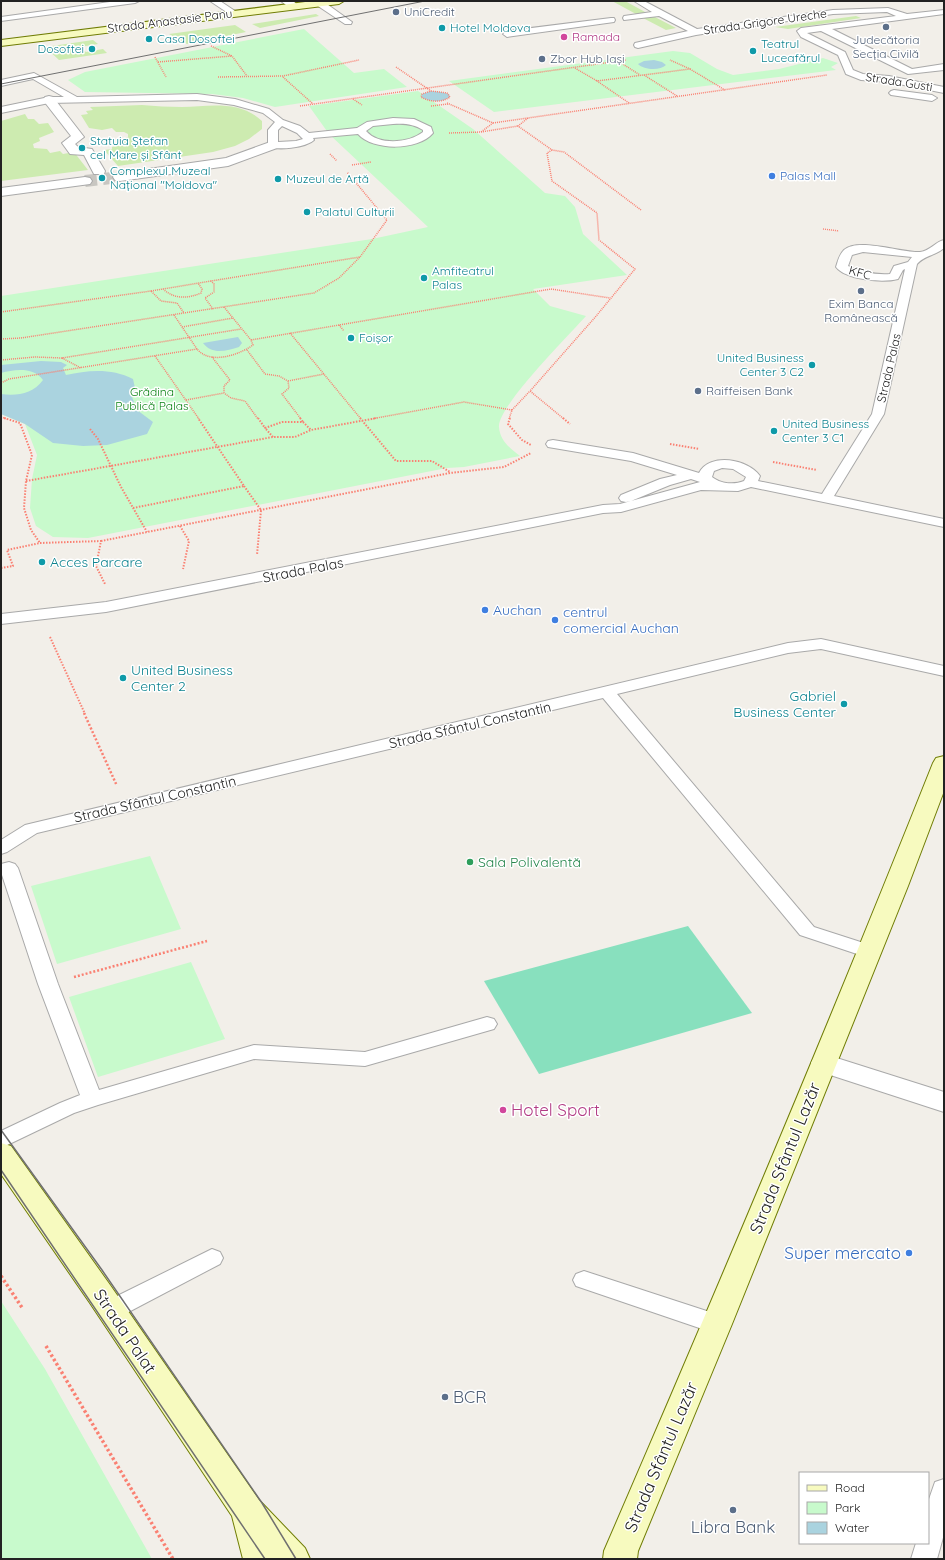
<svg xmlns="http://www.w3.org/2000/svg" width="945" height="1560" viewBox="0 0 945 1560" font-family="Quicksand,sans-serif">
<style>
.grass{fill:#cdebb0}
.park{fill:#c8facc}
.pitch{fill:#88e0be}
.water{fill:#aad3df}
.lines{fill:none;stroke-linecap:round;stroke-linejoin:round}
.pedestrian-tunnel{stroke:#c8c6c1;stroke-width:12;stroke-dasharray:12 6;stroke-linecap:butt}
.service-casing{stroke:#a9a9a9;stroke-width:2}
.pedestrian-casing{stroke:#a9a9a9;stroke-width:2}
.minor-casing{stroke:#a9a9a9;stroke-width:2}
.tertiary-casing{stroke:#a9a9a9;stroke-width:2}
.secondary-casing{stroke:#707d05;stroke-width:2}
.path-far3{stroke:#fa8072;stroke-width:1.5;stroke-dasharray:1 1;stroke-linecap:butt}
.path-far2{stroke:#fa8072;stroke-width:2;stroke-dasharray:1.5 1.5;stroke-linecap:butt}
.path-far1{stroke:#fa8072;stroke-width:2.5;stroke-dasharray:2 2;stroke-linecap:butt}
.path{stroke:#fa8072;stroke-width:3.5;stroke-dasharray:2.5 2.5;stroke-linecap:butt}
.service{fill:#fff;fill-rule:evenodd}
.pedestrian{fill:#fff;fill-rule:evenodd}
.minor{fill:#fff;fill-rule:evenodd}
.tertiary{fill:#fff;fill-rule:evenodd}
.secondary{fill:#f7fabf;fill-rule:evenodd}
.tram-far1{stroke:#707070;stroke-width:1}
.tram{stroke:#707070;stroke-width:1.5}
.service-dot{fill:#5c6f8a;stroke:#fff;stroke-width:1.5}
.culture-dot{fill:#0f9aa8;stroke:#fff;stroke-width:1.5}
.hotel-dot{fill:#d1479c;stroke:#fff;stroke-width:1.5}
.shop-dot{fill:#3f7fe0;stroke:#fff;stroke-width:1.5}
.leisure-dot{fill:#2e9e5b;stroke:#fff;stroke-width:1.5}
.labels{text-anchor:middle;stroke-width:3;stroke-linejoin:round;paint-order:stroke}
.far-service-label{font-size:12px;fill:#4e5e75;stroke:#fff;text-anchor:start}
.far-street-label{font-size:12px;fill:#222;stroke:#fff}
.far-culture-label{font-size:12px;fill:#0d838f;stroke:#fff;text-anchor:start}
.far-hotel-label{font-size:12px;fill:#b23c85;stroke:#fff;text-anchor:start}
.far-shop-label{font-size:12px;fill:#366cbe;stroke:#fff;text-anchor:start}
.far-park-label{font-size:12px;fill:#0c8416;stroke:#fff}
.culture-label{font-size:14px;fill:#0d838f;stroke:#fff;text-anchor:start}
.street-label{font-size:14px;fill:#222;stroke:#fff}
.shop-label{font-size:14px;fill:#366cbe;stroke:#fff;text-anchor:start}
.leisure-label{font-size:14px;fill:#27864d;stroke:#fff;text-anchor:start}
.near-hotel-label{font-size:17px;fill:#b23c85;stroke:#fff;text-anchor:start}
.near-street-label{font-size:17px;fill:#222;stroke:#fff}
.near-shop-label{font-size:17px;fill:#366cbe;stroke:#fff;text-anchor:end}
.near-service-label{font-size:17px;fill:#4e5e75;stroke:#fff;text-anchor:start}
</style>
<rect width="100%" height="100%" fill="#f2efe9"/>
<!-- grass -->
<path class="grass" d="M612,1h13l22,12 -11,1z
M316,14l3,2 -59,12 -8,-4z
M653,16l23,12 -10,2 -23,-12z
M856,16l5,2 -73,11 -13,-2z
M235,25l11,7 -59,12 -18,-10z
M93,40l5,4 -18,3 6,5 17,-3 4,4 -48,7 -14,-13z
M142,105c13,1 27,2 40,2 28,-1 58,-7 80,14v8l-13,10 -14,7 -22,6 -95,14 -14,-16 8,-1v-2l10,-2 -3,-5 9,-3v-3l-4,-2h-8l-4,-4 -10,2 -13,-2 -8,-13 7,-1 -2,-3 7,-1 -3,-3z
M25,114l3,5h6l5,5 9,-1 6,9 -15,6 1,3 -7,3 1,4 13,1 3,4 10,-2 3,3 11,-2 14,18 -87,11v-60z"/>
<!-- park -->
<path class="park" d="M304,29l50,44 30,-4 23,18 -132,20 -32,-9 -31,-4 -127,-2 -17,-12 17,-8z
M673,51l17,2 27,16 16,6 46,-6 44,-11 15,5 -7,4 5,3 -342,42 -45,-31z
M418,91l55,38 72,64 20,3 10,11 8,27 44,41 -94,14 17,17 36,10c-16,18 -89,91 -87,111 1,14 11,21 21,29l-56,11 -17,1 -359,70 -35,-1 -17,-11 -6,-18 2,-29 5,-24 -12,-31 -24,-10v-118l371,-57 56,-12 -99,-93 -20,-28z
M150,856l31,73 -124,35 -26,-78z
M191,962l34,77 -127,38 -29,-80z
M1,1301l44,68 107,190h-151z"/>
<!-- pitch -->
<path class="pitch" d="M688,926l64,87 -213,61 -55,-93z"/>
<!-- water -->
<path class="water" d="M654,60l8,2 4,3c-6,6 -22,5 -28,-1l6,-3z
M431,91l10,1 8,2 1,3c-8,6 -21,5 -29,0l1,-3z
M238,337l4,6 -3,4c-13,4 -27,8 -36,-4z
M41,361l20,1 6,3 -4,3 3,7c22,-5 46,-7 67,4l2,9 -3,9 5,13 16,12 -6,12 -40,11 -24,1 -30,-3 -28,-19 -24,-10v-20c16,2 32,0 42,-14 -9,-13 -28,-11 -42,-7v-8z"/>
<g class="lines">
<!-- pedestrian-tunnel -->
<path class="pedestrian-tunnel" d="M85,181l35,-4"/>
<!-- service casing -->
<g class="service-casing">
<path id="service" d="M117,1h22l-4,2 -134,18v-4z
M210,1h10l18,12 -4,2h-3z
M634,1h10l53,28 136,-19 55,-2 19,6 37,-4v4l-112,15 80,40 32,-5v6l-36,4 -87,-43 -14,2 38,19 8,18 10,4 26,2 55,11v6l-55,-11 -28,-2 -15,-6 -8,-19 -37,-18 -4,-6 4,-3 95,-12 -9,-4 -54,2 -137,21 -58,13 -3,-1 -1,-2 1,-2 53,-12 -29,-15 -35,4 -1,-2 1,-2 28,-4z
M318,2h6l28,20 -1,2h-6l-27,-18z
M611,18h3l1,2 -1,2 -107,15 -4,-3 4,-3z
M34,73l43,24 120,-3 38,5 34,10 14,11 17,6 9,7 48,-5 10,-6 26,-4 21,1 17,8 2,6c-15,18 -60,18 -75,1l-45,4 1,2c-7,7 -39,12 -46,5v-15l7,-8 -12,-9 -29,-8 -37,-5 -148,3 -48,10v-6l48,-10h15l-31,-18 -32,7v-6zM393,124c11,-1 21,0 30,6v2c-14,11 -44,14 -57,-1l7,-5zM282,126l15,7 6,6 -7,2 -18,1v-12z
M894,90l38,5 5,3 -5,3 -41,-6 -2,-2 2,-2z
M944,240v8c-9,8 -19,7 -27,16l-33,150 -50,82 110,23v8l-193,-40 -13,4 -37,-1 -80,22 -18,1 -497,99 -105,12v-10l105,-12 497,-97 17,-1 80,-22 -9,-3 -21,6 -39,16 -5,1 -5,-1 -2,-3 2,-3 39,-16 17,-4 -46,-14 -83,-14 -2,-3 2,-3 5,-1 80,13 66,20c11,-21 49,-14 61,3l-2,5 64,13 50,-80 33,-145 -2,1 -5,9c-15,4 -52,1 -62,-12 2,-6 3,-12 8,-17 14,-13 58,3 76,2 10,-1 15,-10 24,-12zM863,252l49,5 -4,5 -14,4 -4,8c-15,1 -29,-2 -42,-8l4,-11zM722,468l11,1 13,8 -2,4c-10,4 -23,3 -32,-4l2,-6z
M821,639l123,27v10l-123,-27 -33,4 -171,41 197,233 62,20 2,5 -2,5 -7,1 -69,-23 -197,-237 -566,135 -30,19 -6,2v-14l24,-15 763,-182z
M9,862l6,2 3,4 40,116 41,106 155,-45 111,7 122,-35 7,2 3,5 -3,5 -129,37 -111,-7 -156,46 -24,8 -73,35v-17l59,-28 20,-8 -42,-111 -36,-109 -1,1v-12z
M212,1249l8,3 3,6 -3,6 -101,53 -8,2 -8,-2 -4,-7 4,-7z
M584,1271l141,46 4,7 -4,7 -8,3 -141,-48 -3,-6 3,-6z
M944,1479v55l-7,25h-26l5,-16h12v-41l7,-20z"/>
</g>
<!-- pedestrian casing -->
<g class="pedestrian-casing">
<path id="pedestrian" d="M49,96l4,1 31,40 -9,7 3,3 14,2 13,22 -1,3h-10l-10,-19 -14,-1 -8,-11 9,-7 -28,-36 2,-3z
M273,141l4,1 2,3 -2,3 -49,18 -108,15 -5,-1 -2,-3 2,-3 5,-1 106,-15z
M85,177l5,1 2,3 -2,3 -89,12v-8z"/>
</g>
<!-- minor casing -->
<g class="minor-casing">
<path id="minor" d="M824,1054l120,38v20l-129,-42 -4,-7 4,-7z"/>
</g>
<!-- tertiary casing -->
<g class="tertiary-casing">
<path id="tertiary" d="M281,1h12l7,6 -1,2h-8z"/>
</g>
<!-- secondary casing -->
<g class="secondary-casing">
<path id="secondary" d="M313,1h31l-5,3 -338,42v-6z
M944,756v35l-36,95 -176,438 -94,227 -1,8h-34l1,-8c113,-261 224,-524 329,-788l3,-5z
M1,1143l10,3 99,139 149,215 46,48 5,11h-67l-11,-43 -142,-213 -89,-129z"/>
</g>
<!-- path-far3 -->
<path class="path-far3" d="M211,46l21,10 15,20
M155,57l11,20
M618,61l22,14
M158,62l74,-6
M396,67l35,24
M575,68l22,13
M690,69l35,21
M644,75l33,21
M218,77l65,-1 76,-16
M283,77l30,27
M431,91l16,2 3,4c-9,6 -20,5 -29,0l1,-3z
M353,99l9,6
M447,103l46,20 -12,9
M629,103l-32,-22 93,-12 -20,-9
M300,106l326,-46
M431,106l17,-2
M528,118l-10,8 34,24 12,2 77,58
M493,123l334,-48
M449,133l32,-1 37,-6
M552,150l-5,3 5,28 45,32 2,27 36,29 -38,46 -67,76 34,28
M330,154l7,7
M352,165l19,-3
M823,229l16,2
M163,289c11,10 24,10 38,4l1,-4 -4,-6
M151,291l60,-10
M224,307l27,33
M213,309l-8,-11 9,-6v-8l-3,-3 149,-24 27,-37 -40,-48
M1,312l150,-21 10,10 16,2 7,10
M174,315l23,34
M339,325l5,6
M182,327l51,-9
M290,333l71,86
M1,339l20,-1 293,-45 25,-15 21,-21
M247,350l18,24 14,2 9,5 1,7 -7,6 19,25
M155,356l44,63
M212,357l18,23 -6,6v7l7,5 14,3 13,18
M62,358l19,10
M1,360l34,-3 27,1 179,-29
M288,381l36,-7
M1,383l8,-4 188,-30c13,16 42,6 56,-4l-2,-5 300,-51 59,9
M186,400l38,-7
M512,410l18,-19
M1,417l6,2
M371,419l93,-17 48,8 -3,9"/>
<!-- path-far2 -->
<path class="path-far2" d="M4,418l16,5 12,32 -6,26 -2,27 7,22 9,13
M258,418l7,10
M300,418l3,4
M360,418l36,43h36l18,11
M510,418l-2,6 14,16 9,5
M563,418l7,6
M90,429l8,10 23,48 26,45
M273,437l-8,-9 17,-6h21l8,8
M670,444l29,5
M773,462l44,8
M26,481l247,-44h22l16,-7 66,-12
M244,486l17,24 -4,45
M133,508l111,-22 -46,-68
M180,526l9,15 -6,28
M101,541l349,-68 54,-6 27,-14
M1,568l12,-2 -6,-16 33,-7 61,-2 -5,25 9,18
M50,637l35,77"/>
<!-- path-far1 -->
<path class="path-far1" d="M84,713l33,73
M74,977l133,-36"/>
<!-- path -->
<path class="path" d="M1,1276l22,33
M46,1346l127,213"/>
<!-- service -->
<use href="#service" class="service"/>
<!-- pedestrian -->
<use href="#pedestrian" class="pedestrian"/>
<!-- minor -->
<use href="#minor" class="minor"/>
<!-- tertiary -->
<use href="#tertiary" class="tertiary"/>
<!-- secondary -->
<use href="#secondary" class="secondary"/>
<!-- tram-far1 -->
<path class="tram-far1" d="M1,84l424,-83"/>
<!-- tram -->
<path class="tram" d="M1,1130l101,140 160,233 34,56
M1,1170l264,389"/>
</g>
<!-- markers -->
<g class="service-dot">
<circle cx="396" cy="12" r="4"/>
<circle cx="886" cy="27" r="4"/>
<circle cx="542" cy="59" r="4"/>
<circle cx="861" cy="291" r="4"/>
<circle cx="698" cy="391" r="4"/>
<circle cx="445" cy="1397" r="4"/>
<circle cx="733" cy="1510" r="4"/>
</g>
<g class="culture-dot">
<circle cx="442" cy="28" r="4"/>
<circle cx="149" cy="39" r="4"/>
<circle cx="92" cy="49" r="4"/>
<circle cx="753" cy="51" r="4"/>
<circle cx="82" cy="148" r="4"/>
<circle cx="102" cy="178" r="4"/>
<circle cx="278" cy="179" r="4"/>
<circle cx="307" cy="212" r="4"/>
<circle cx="424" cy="278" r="4"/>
<circle cx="351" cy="338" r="4"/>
<circle cx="812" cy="365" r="4"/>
<circle cx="774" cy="431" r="4"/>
<circle cx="42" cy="562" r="4"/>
<circle cx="123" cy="678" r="4"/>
<circle cx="844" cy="704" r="4"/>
</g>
<g class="hotel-dot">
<circle cx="564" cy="37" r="4"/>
<circle cx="503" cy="1110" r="4"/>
</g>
<g class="shop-dot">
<circle cx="772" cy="176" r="4"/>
<circle cx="485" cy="610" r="4"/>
<circle cx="555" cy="620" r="4"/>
<circle cx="909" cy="1253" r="4"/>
</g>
<circle class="leisure-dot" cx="470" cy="862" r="4"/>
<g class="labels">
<!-- far-service labels -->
<g class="far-service-label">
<text x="404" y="16">UniCredit</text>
<text x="886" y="44" text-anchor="middle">Judecătoria<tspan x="886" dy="14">Secția Civilă</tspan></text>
<text x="550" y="63">Zbor Hub Iași</text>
<text x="861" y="308" text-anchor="middle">Exim Banca<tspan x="861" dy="14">Românească</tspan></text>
<text x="706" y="395">Raiffeisen Bank</text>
</g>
<!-- far-street labels -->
<g class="far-street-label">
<text transform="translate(170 21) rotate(-7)" y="4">Strada Anastasie Panu</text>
<text transform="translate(765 22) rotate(-8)" y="4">Strada Grigore Ureche</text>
<text transform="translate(899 82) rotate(9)" y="4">Strada Gusti</text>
<text transform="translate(860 273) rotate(16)" y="4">KFC</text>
<text transform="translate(889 368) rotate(-77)" y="4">Strada Palas</text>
</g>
<!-- far-culture labels -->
<g class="far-culture-label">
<text x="450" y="32">Hotel Moldova</text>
<text x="157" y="43">Casa Dosoftei</text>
<text x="761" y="48">Teatrul<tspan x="761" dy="14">Luceafărul</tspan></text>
<text x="84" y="53" text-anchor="end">Dosoftei</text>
<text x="90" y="145">Statuia Ștefan<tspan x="90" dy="14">cel Mare și Sfânt</tspan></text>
<text x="110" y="175">Complexul Muzeal<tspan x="110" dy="14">Național "Moldova"</tspan></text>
<text x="286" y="183">Muzeul de Artă</text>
<text x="315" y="216">Palatul Culturii</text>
<text x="432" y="275">Amfiteatrul<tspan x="432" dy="14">Palas</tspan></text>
<text x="359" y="342">Foișor</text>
<text x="804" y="362" text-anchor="end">United Business<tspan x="804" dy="14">Center 3 C2</tspan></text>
<text x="782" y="428">United Business<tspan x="782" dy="14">Center 3 C1</tspan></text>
</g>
<!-- far-hotel labels -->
<g class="far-hotel-label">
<text x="572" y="41">Ramada</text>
</g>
<!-- far-shop labels -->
<g class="far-shop-label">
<text x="780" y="180">Palas Mall</text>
</g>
<!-- far-park labels -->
<g class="far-park-label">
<text x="152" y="396">Grădina<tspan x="152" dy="14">Publică Palas</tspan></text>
</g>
<!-- culture labels -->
<g class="culture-label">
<text x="50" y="567">Acces Parcare</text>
<text x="131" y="675">United Business<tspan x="131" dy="16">Center 2</tspan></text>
<text x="836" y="701" text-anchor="end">Gabriel<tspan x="836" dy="16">Business Center</tspan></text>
</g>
<!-- street labels -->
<g class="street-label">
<text transform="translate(303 570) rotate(-11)" y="5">Strada Palas</text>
<text transform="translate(470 725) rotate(-13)" y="5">Strada Sfântul Constantin</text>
<text transform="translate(155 799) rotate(-13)" y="5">Strada Sfântul Constantin</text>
</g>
<!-- shop labels -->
<g class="shop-label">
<text x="493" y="615">Auchan</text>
<text x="563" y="617">centrul<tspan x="563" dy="16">comercial Auchan</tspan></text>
</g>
<!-- leisure labels -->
<g class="leisure-label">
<text x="478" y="867">Sala Polivalentă</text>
</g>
<!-- near-hotel labels -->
<g class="near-hotel-label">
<text x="511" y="1116">Hotel Sport</text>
</g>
<!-- near-street labels -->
<g class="near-street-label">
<text transform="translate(785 1158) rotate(-68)" y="6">Strada Sfântul Lazăr</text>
<text transform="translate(125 1331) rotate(56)" y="6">Strada Palat</text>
<text transform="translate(661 1457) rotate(-67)" y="6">Strada Sfântul Lazăr</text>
</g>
<!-- near-shop labels -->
<g class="near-shop-label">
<text x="901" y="1259">Super mercato</text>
</g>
<!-- near-service labels -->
<g class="near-service-label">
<text x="453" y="1403">BCR</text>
<text x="733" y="1533" text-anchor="middle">Libra Bank</text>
</g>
</g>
<!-- border -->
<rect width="945" height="1560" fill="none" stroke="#222222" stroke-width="4"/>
<!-- legend -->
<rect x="799" y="1472" width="130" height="72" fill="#ffffff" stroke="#a7a7a7"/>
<rect x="807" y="1485" width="20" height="6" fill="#f7fabf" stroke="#a7a7a7"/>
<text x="835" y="1492" font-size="12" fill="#222222">Road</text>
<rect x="807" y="1502" width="20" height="12" fill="#c8facc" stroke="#a7a7a7"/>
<text x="835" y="1512" font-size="12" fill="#222222">Park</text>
<rect x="807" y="1522" width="20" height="12" fill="#aad3df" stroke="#a7a7a7"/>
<text x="835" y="1532" font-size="12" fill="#222222">Water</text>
</svg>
